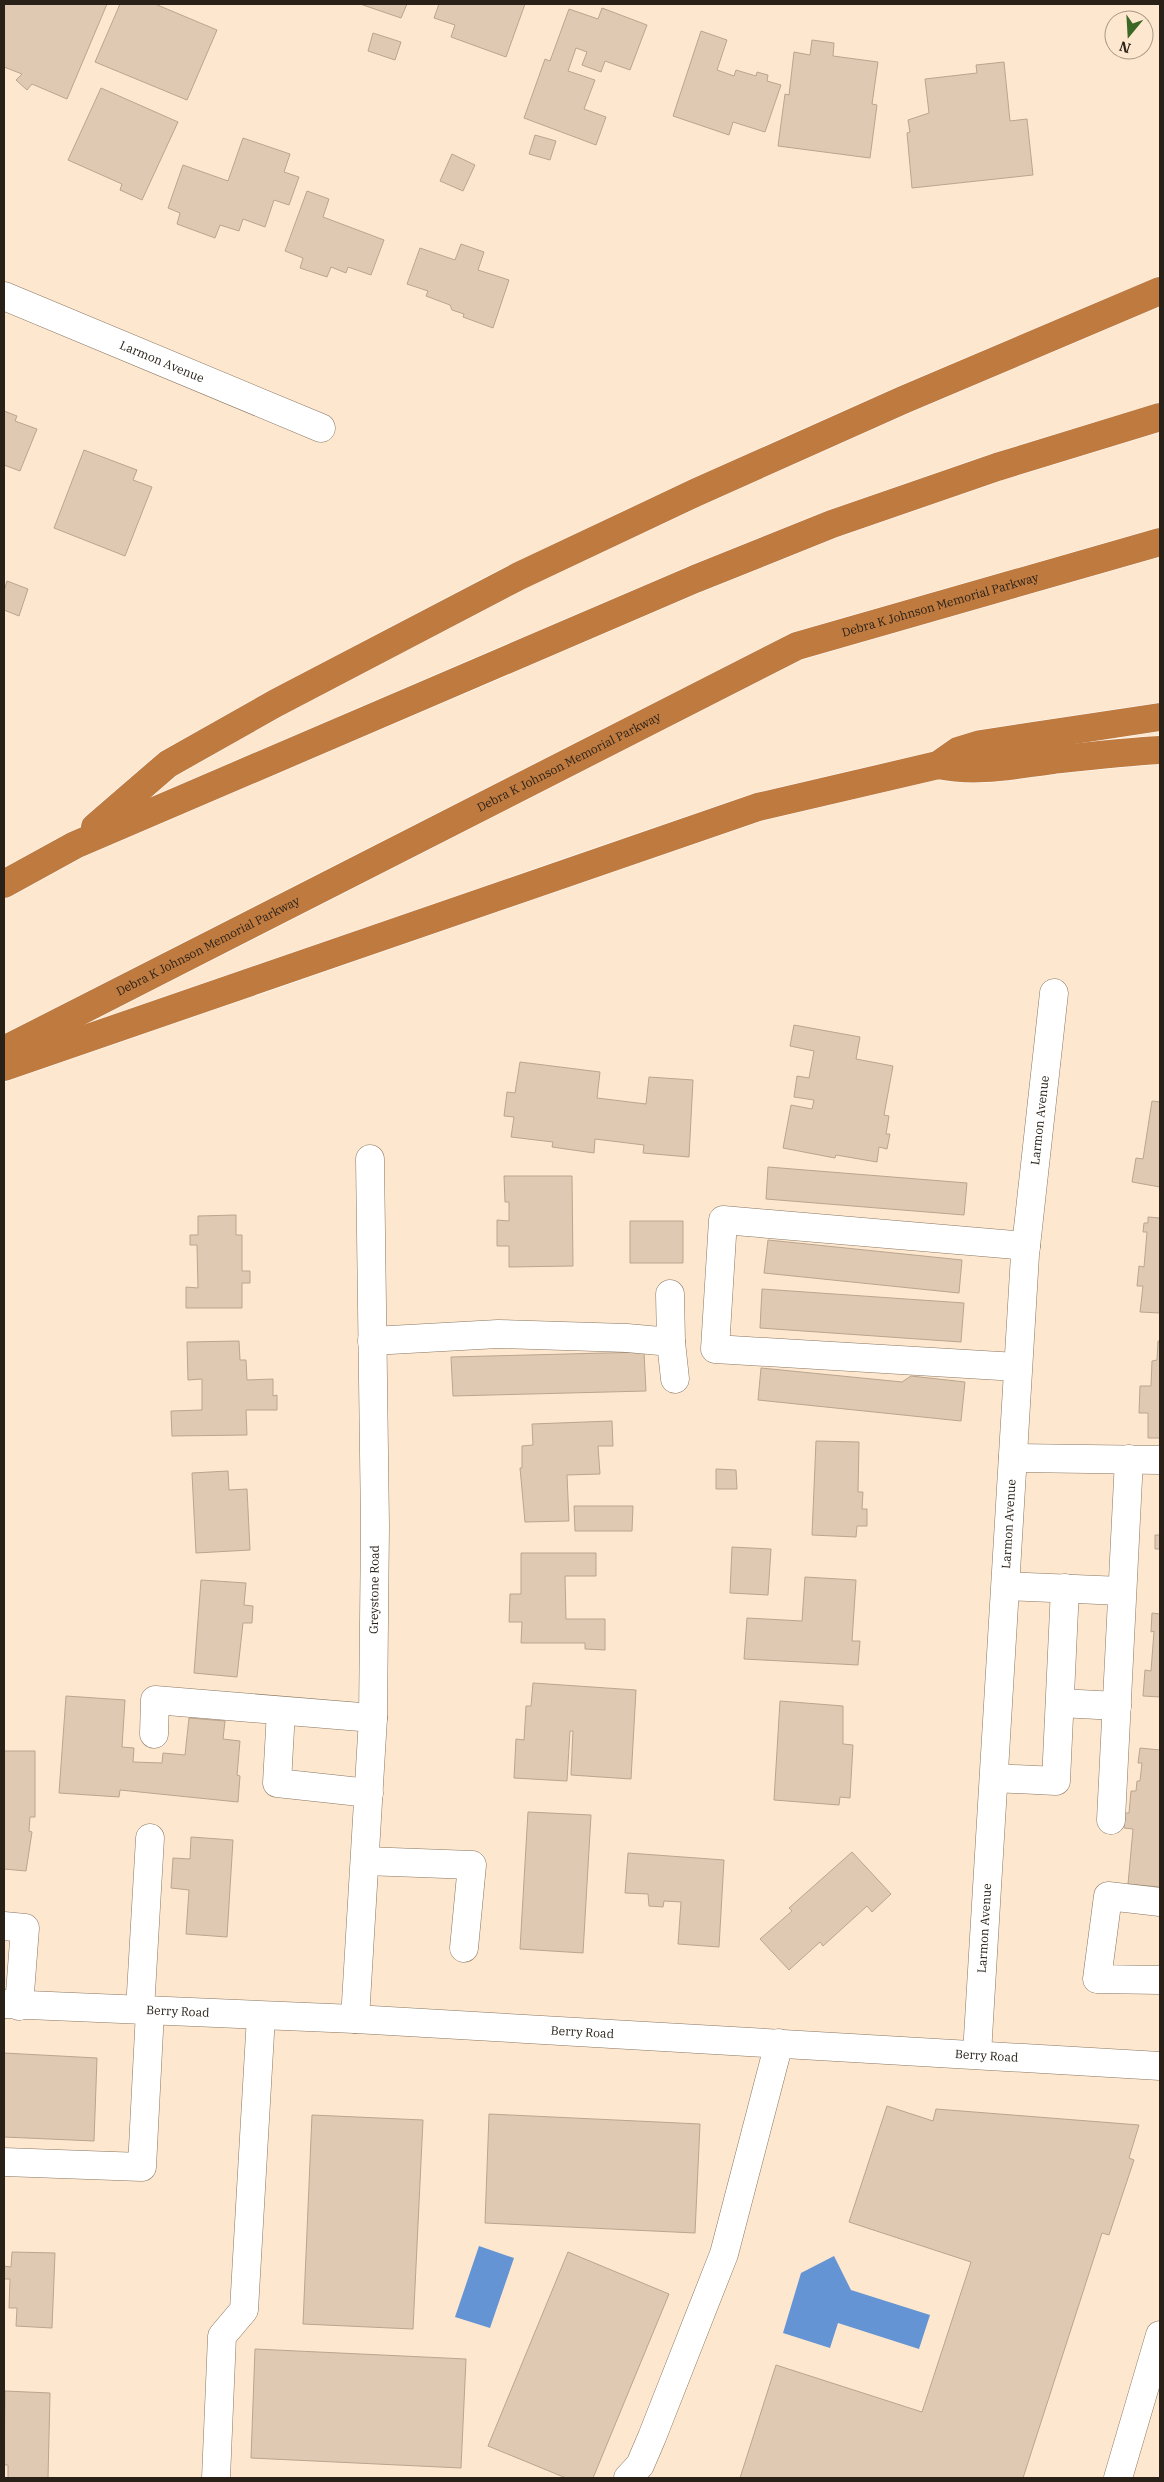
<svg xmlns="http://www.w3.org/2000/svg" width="1164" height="2482" viewBox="0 0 1164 2482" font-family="'IBM Plex Serif',serif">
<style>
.water{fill:#6494d3}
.building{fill:#dfc9b2;stroke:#baa58f}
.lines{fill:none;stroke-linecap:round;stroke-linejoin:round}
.minor-casing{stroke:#897660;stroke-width:29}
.highway-casing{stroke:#fff;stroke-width:29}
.minor{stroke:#fff;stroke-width:28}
.highway{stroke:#bf7a40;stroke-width:28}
.labels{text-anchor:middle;stroke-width:5;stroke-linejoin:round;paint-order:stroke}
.street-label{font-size:12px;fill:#292118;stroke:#fde7cf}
</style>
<rect width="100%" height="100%" fill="#fde7cf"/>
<!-- water -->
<path class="water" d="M479,2246l35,12 -24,70 -35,-11z
M834,2256l17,34 79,25 -11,34 -81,-26 -8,25 -47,-15 18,-60z"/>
<!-- building -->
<path class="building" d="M4,4h103l-40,95 -35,-15 -5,6 -11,-10 6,-6 -18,-7z
M120,4h35l62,26 -30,70 -92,-38z
M360,4h47l-6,14z
M439,4h86l-19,53 -55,-20 4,-12 -21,-7z
M602,8l45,17 -17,45 -25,-9 -4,11 -19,-7 5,-13 -11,-4 -8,23 27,9 -11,29 22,8 -10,28 -72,-27 21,-59 5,2 19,-52 29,10z
M701,31l26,9 -10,30 17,6 2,-6 20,6 1,-4 11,3 -1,6 14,4 -16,47 -32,-10 -4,13 -56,-19z
M373,33l28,9 -6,18 -27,-9z
M812,40l22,3 -1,13 45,6 -6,42 5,1 -7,53 -92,-12 7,-52 4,1 5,-43 16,3z
M1004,62l6,59 17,-2 6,56 -121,13 -5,-55 3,-1 -2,-12 21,-7 -4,-34 52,-6 -1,-8z
M101,88l77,34 -36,78 -22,-10 2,-6 -54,-24z
M535,135l21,6 -6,19 -21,-6z
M243,138l47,16 -6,18 15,5 -10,28 -15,-5 -9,27 -22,-8 -4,12 -19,-6 -5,13 -38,-14 3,-11 -12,-5 15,-43 45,16z
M452,154l23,11 -12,26 -23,-10z
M307,191l22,8 -6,18 61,23 -13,35 -23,-8 -2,6 -15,-6 -4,10 -27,-9 3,-10 -18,-7z
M461,244l23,8 -6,18 31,10 -16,48 -30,-11 1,-3 -12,-4 -2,-5 -24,-9 2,-5 -21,-7 13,-36 35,12z
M4,411l13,5 -2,5 22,8 -17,42 -16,-6z
M84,450l53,20 -4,10 19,7 -27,69 -71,-28z
M7,581l21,8 -9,27 -15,-6v-19z
M794,1025l66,12 -4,22 37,7 -9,49 5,1 -3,18h4l-3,15 -8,-2 -2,15 -41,-7 -1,3 -52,-10 8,-43 21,4 2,-9 -20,-3 3,-21 12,2 5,-27 -24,-5z
M520,1062l80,10 -3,26 49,6 3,-27 44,3 -4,77 -46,-4 1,-8 -49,-6 -1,14 -42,-6 1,-5 -42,-5 3,-20 -10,-1 3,-24 8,1z
M1152,1101l8,1v85l-28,-5 4,-24 7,1z
M768,1167l199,16 -3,32 -198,-16z
M504,1176h68l1,90 -64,1v-21h-12v-26l12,1v-19h-4z
M236,1215v20h6v36h8v12h-8v25h-56v-21l12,1 -1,-43h-7v-10h8v-19z
M1148,1217l12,1v95l-20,-1 3,-26h-6l2,-20 5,1 3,-35h-4l1,-9h4z
M630,1221h53v42h-53z
M768,1240l194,20 -3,33 -195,-20z
M762,1289l202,14 -3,39 -201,-14z
M239,1341l1,19h6l1,20 26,-1v17l4,-1v15h-31l1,25 -75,1 -1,-25 31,-1v-31l-14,1 -1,-38z
M1158,1341h2v97h-12v-25h-9l1,-27h11l1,-25 5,-1z
M644,1352l2,39 -193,5 -2,-39z
M761,1368l141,14 9,-6 54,6 -4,39 -203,-21z
M612,1421l1,25h-15l2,28 -33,1 2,46 -44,1 -5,-54h2v-22l11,-1 -1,-21z
M816,1441l43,1 -1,50h5l-1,17h5v17h-10l-1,11 -44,-2z
M716,1469l20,1 1,19h-21z
M228,1471l1,19 18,-1 3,61 -54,3 -4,-80z
M574,1506h59l-1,25h-57z
M1160,1531v18h-5v-14h5z
M732,1547l39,2 -3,46 -38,-2z
M521,1553h75v23h-31l1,43h39v31l-20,-1v-6h-64l1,-21h-13l1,-28h11z
M805,1577l51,3 -4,61h8l-2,24 -114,-6 3,-41 55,3z
M201,1580l45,3 -2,22 9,1 -1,17h-9l-6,54 -43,-4z
M1152,1613l8,1v83l-17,-1 2,-26 6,1 3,-40 -3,1z
M533,1683l103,7 -5,89 -60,-4 2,-44h-3l-3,50 -53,-3 2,-39 8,1 2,-34h5z
M66,1696l59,4 -3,47 12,1 -1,14 29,1 1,-10 22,2 4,-37 36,3 -2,18 17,2 -3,34 3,1 -2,26 -118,-12 -1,7 -60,-4z
M780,1701l63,5v38l10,1 -3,53 -10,-1 -1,8 -65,-5z
M1140,1748l20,2v137l-32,-3 5,-55 -9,-1 1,-15h4l2,-22h5l1,-10h3l2,-18h-4z
M4,1751h31v66h-5l-1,14 3,1 -6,39 -22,-2z
M528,1812l63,3 -8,138 -63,-4z
M191,1837l42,3 -6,97 -41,-3 3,-44 -18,-2 2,-30 17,1z
M852,1852l39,42 -19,18 -5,-6 -44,40 -3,-4 -31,28 -29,-31 32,-28 -3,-3z
M628,1853l96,7 -5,87 -41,-3 3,-42 -17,-1 -1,6 -14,-1 -1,-12 -23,-1z
M4,2053l93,5 -3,83 -90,-4z
M887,2106l46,15 3,-12 203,16 -10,33 5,2 -25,75 -7,-2 -79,245h-283l36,-113 146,47 49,-150 -122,-40z
M489,2114l211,10 -5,109 -210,-10z
M312,2115l111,5 -10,209 -110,-5z
M12,2252l43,1 -3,75 -36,-2 1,-18h-8l1,-29h-6v-13l7,1z
M568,2252l101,42 -76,184h-27l-78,-32z
M255,2349l211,10 -5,109 -210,-10z
M5,2391l45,2 -2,85h-40v-13h-4z"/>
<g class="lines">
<!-- minor casing -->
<g class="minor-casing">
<g id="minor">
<path id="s1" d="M4,296l317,132"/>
<path d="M670,1294l1,48"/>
<path d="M372,1341l126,-7 129,4 44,4 4,37"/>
<path d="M1017,1367l-302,-18 8,-129 303,26"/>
<path d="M1013,1458l147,2"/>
<path d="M1006,1586l116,5"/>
<path d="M1060,1703l57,3"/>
<path d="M281,1711l-4,72 92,10"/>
<path d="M154,1734l1,-34 218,18"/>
<path d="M994,1778l62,3 9,-193"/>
<path d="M1111,1820l18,-361"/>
<path d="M365,1861l107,4 -8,83"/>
<path d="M1160,1902l-52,-6 -11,83 63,1"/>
<path d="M4,1926l21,2 -6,78"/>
<path id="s2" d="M4,2004l351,15 805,47"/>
<path d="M140,2010l10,-172"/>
<path id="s3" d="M355,2019l18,-301 2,-192 -5,-367"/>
<path id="s4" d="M977,2054l48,-799 29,-262"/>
<path d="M4,2162l138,5 8,-156"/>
<path d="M216,2478l6,-142 22,-26 17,-294"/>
<path d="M628,2478l12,-13 12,-28 72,-183 55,-211"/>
<path d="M1118,2478l42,-143"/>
</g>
</g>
<!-- highway casing -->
<g class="highway-casing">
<g id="highway">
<path d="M938,765c40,8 75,0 115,-5 36,-4 71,-8 107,-10"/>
<path d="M95,827l73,-63 108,-61 243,-127 178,-84 206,-92 257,-109"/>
<path d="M4,884l71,-39 620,-266 137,-55 165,-57 163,-50"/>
<path id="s5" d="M4,1050l793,-404 363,-104"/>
<path d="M4,1067l754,-260 180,-42 20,-14 23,-7 179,-27"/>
</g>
</g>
<!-- minor -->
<use href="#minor" class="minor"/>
<!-- highway -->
<use href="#highway" class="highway"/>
</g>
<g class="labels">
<!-- street labels -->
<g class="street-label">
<text dy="4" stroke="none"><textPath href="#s1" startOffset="171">Larmon Avenue</textPath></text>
<text dy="4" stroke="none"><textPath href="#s5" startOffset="1039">Debra K Johnson Memorial Parkway</textPath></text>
<text dy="4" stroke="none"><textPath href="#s5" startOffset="634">Debra K Johnson Memorial Parkway</textPath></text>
<text dy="4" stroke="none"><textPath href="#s5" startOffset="229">Debra K Johnson Memorial Parkway</textPath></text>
<text dy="4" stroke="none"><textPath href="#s4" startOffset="936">Larmon Avenue</textPath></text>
<text dy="4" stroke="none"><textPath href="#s4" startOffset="531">Larmon Avenue</textPath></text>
<text dy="4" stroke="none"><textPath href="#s3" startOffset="430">Greystone Road</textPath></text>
<text dy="4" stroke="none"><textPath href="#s4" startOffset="126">Larmon Avenue</textPath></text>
<text dy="4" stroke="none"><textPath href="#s2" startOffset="174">Berry Road</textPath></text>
<text dy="4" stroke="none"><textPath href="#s2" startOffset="579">Berry Road</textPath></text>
<text dy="4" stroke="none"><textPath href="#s2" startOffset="984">Berry Road</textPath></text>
</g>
</g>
<!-- border -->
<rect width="1164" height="2482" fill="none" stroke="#292118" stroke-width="10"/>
<!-- north arrow -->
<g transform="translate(1129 35) rotate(198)"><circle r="24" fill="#fde7cf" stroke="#a89886"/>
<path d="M0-4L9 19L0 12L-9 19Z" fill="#3c6826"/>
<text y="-8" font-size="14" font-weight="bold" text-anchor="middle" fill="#292118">N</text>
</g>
</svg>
